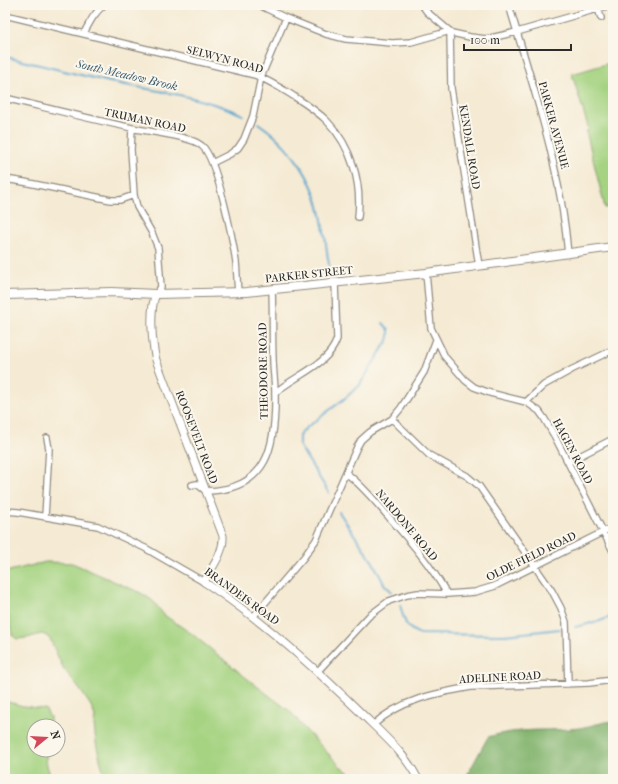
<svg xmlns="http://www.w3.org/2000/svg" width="618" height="784" viewBox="0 0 618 784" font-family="'IM FELL French Canon',serif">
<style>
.green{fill:#a5d381;stroke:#687f56}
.forest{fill:#84b56f;stroke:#58704d}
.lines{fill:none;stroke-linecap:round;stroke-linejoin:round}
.stream{stroke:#54a5cf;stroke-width:2}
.minor-casing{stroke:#908a7f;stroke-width:8}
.tertiary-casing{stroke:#908a7f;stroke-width:9}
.secondary-casing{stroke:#908a7f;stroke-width:10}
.minor{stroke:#fff;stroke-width:5.5}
.tertiary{stroke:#fff;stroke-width:7}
.secondary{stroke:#fff;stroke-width:8}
.labels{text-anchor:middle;stroke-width:4;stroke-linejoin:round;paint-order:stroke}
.street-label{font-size:11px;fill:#2b2b2b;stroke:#fbf7ec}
.water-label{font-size:12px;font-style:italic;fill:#3b5c6d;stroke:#fbf7ec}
</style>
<rect width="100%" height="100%" fill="#fbf7ec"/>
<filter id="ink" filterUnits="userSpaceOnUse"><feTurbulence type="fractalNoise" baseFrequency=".025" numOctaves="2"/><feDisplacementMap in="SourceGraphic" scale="8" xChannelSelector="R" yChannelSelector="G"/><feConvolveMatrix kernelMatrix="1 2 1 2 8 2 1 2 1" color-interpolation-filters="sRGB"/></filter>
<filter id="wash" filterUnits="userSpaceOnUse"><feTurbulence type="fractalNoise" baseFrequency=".012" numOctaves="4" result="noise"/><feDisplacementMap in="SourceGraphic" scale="16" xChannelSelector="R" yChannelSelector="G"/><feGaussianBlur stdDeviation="0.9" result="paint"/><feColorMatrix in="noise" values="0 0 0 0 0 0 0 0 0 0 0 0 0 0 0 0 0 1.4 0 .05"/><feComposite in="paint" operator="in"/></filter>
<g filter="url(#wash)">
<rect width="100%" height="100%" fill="#f5ead3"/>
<!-- green -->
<path class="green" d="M613,62v144l-8,2 -19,-77 3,-1 -17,-56z
M46,562l26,1 69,30 12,8 11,14 28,19 62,50 37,28 12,15 38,40 17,12h-253l-9,-36 -2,-19 1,-8 -4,-10 -10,-15 -18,-23 -13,-29 -5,-4 -4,-1 -14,4 -10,1 -5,-4 -4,-22 -3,-5v-36z
M5,701l18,5 22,3 5,8v9h-16v24h12c0,10 0,23 9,29h-50z"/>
<!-- forest -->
<path class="forest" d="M613,721v58h-148l23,-42c32,-10 60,-5 92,-9 11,-2 22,-6 33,-7z"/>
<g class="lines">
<!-- stream -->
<path class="stream" d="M5,57c37,8 73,18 110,26 43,8 88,14 128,32
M258,123c25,17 48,44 58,74 5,12 6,26 9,39 2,13 2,26 7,39
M329,493l-30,-48v-9l7,-8 38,-29 15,-13 30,-48v-8l-6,-7
M339,512l35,52 10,20 8,8
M400,605c4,14 4,23 20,29l85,1 55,-6
M575,627l25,-6 13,-5"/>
</g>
</g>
<g filter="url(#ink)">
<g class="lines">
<!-- minor casing -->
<g class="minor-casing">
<path id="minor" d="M259,5l27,13 40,16 20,5 46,4 19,-1 39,-11 1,57 28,178
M422,5l5,7 25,21 18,4 16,2 31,-7 94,-27
M509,5c24,82 52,163 59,249
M597,5l4,13
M5,15l250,60c15,6 27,14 40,22 11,7 23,15 32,24 25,26 35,62 31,96
M84,33c6,-11 10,-20 20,-28
M5,98c42,10 85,21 127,30 17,4 59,8 70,18 15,12 31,95 34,116 1,10 1,20 2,30
M132,128l-1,22 3,45 3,12 15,26 6,15 3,39 -5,7
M212,163l18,-9 8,-6 6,-9 9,-23 8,-39 25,-59
M5,179l19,3 87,18h9l14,-5
M426,273l5,55 14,29 20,23 9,7 16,6 36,9 13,9 5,7 11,19 58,114
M275,393c20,-18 53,-27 62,-54l-2,-56
M526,402l18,-17 29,-16 40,-19
M392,419l37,36 38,21 12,10 73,105 9,17 5,14 2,62
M568,462l45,-23
M346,473c16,12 28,27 41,42 22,25 44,50 60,79
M192,485l5,-1 9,7c63,-1 70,-46 69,-98 0,-11 -2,-23 -2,-34 -1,-23 0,-46 -1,-70
M5,511l13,1 80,14 47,22 59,34
M45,517l4,-68 -2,-11
M253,617l51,-60 12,-17 41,-93 4,-7 9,-8 22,-13 9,-11 23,-36 12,-32
M317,672l52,-56 20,-15 18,-6 11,-2 29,1 15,-1 13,-1 20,-6 118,-59
M373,725c27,-25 63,-32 98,-38l118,-4 24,-3"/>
</g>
<!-- tertiary casing -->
<g class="tertiary-casing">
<path id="tertiary" d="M156,294c-7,15 -4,50 0,66l67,176c1,17 -11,31 -19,46 13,8 25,17 37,26 42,31 81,67 119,104 20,20 45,41 58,67"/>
</g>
<!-- secondary casing -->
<g class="secondary-casing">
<path id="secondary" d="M5,295l106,-3 45,2 91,-2 179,-19 187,-26"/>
</g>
<!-- minor -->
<use href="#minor" class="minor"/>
<!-- tertiary -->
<use href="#tertiary" class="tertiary"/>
<!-- secondary -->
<use href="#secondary" class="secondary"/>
</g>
</g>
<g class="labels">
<!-- street labels -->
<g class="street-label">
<text transform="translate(225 59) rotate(15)" y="4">SELWYN ROAD</text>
<text transform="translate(145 120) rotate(12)" y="4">TRUMAN ROAD</text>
<text transform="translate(554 125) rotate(75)" y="4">PARKER AVENUE</text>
<text transform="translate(470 147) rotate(81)" y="4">KENDALL ROAD</text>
<text transform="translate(309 274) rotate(-6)" y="4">PARKER STREET</text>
<text transform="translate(263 371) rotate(-91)" y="4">THEODORE ROAD</text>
<text transform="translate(197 437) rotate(69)" y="4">ROOSEVELT ROAD</text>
<text transform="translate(573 451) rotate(62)" y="4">HAGEN ROAD</text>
<text transform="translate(407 525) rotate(50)" y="4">NARDONE ROAD</text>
<text transform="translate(531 556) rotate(-26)" y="4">OLDE FIELD ROAD</text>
<text transform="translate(242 596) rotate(36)" y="4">BRANDEIS ROAD</text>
<text transform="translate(500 677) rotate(-3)" y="4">ADELINE ROAD</text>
</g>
<!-- water labels -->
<g class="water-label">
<text transform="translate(127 75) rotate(13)" y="4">South Meadow Brook</text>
</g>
</g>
<!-- margin -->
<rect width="618" height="784" fill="none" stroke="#fbf7ec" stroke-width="20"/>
<!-- north arrow -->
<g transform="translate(46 738) rotate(72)"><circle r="19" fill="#fbf7ec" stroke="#a8a59f"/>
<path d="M0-3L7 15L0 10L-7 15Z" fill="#d1495b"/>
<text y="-6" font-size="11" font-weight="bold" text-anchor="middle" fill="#2b2b2b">N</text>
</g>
<!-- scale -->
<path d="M464 44v6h107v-6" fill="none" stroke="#2b2b2b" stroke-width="2"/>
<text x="470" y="44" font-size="12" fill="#2b2b2b" stroke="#fbf7ec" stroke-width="3" paint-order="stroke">100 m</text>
</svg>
